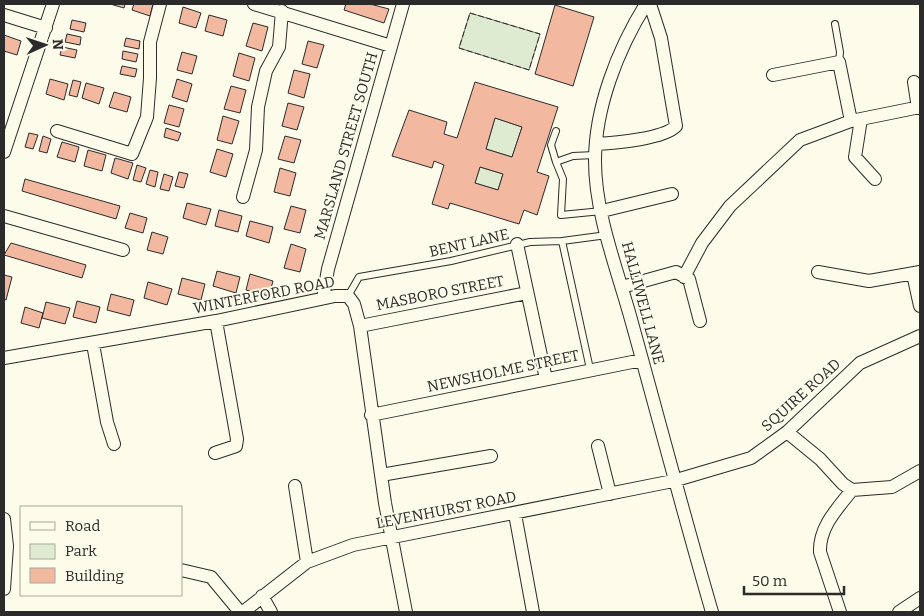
<svg xmlns="http://www.w3.org/2000/svg" width="924" height="616" viewBox="0 0 924 616" font-family="Bitter,serif">
<style>
.green{fill:#deebd1;stroke:#74746e}
.building{fill:#f2b8a0;stroke:#2b2b2b;fill-rule:evenodd}
.lines{fill:none;stroke-linecap:round;stroke-linejoin:round}
.service-casing{stroke:#2b2b2b;stroke-width:8}
.minor-casing{stroke:#2b2b2b;stroke-width:14}
.service{stroke:#fdfbea;stroke-width:6}
.minor{stroke:#fdfbea;stroke-width:12}
.fence{stroke:#2b2b2b;stroke-width:1;stroke-dasharray:6 2.5;stroke-linecap:butt}
.labels{text-anchor:middle;stroke-width:4;stroke-linejoin:round;paint-order:stroke}
.street-label{font-size:15px;fill:#2b2b2b;stroke:#fdfbea}
</style>
<rect width="100%" height="100%" fill="#fdfbea"/>
<!-- green -->
<path class="green" d="M470,13l70,21 -11,36 -70,-22z
M495,118l27,9 -10,30 -26,-8z
M480,167l23,7 -5,16 -23,-7z"/>
<!-- building -->
<path class="building" d="M110,4h15l-1,4z
M134,4h19l-3,12 -18,-6z
M346,4h24l19,5 -5,14 -40,-13z
M555,5l39,12 -21,69 -38,-12z
M183,7l18,6 -5,15 -17,-5z
M209,15l18,5 -4,16 -18,-5z
M72,20l14,3 -2,9 -14,-3z
M253,23l15,4 -6,24 -16,-5z
M67,34l14,3 -1,8 -15,-3z
M4,35l17,6 -4,14 -13,-4z
M126,38l14,3 -1,8 -15,-3z
M308,41l16,4 -7,23 -15,-4z
M62,47l15,3 -2,8 -15,-3z
M123,51l15,3 -2,8 -14,-3z
M182,52l15,4 -5,18 -15,-4z
M239,53l16,5 -6,23 -16,-5z
M122,66l15,3 -2,8 -15,-3z
M294,70l16,4 -6,24 -16,-5z
M50,79l18,5 -4,16 -18,-6z
M177,79l15,5 -5,18 -15,-5z
M73,80l8,2 -4,15 -8,-2z
M475,82l83,25 -21,65 12,4 -12,39 -13,-5 -5,14 -69,-21 -2,6 -16,-5 12,-39 -10,-4 -2,7 -40,-12 17,-46 38,12 -3,12 13,4zM495,118l27,9 -10,30 -26,-8zM480,167l23,7 -5,16 -23,-7z
M86,83l18,5 -5,16 -17,-6z
M231,86l15,4 -6,23 -16,-4z
M114,92l17,5 -4,15 -18,-5z
M288,103l16,4 -7,23 -15,-4z
M169,105l15,4 -5,18 -15,-4z
M223,116l16,5 -7,23 -15,-4z
M166,128l15,5 -3,8 -14,-4z
M29,133l9,2 -5,14 -8,-2z
M43,136l8,3 -4,14 -8,-2z
M285,136l16,4 -7,23 -16,-4z
M62,142l17,5 -4,15 -18,-5z
M217,149l16,5 -7,23 -16,-5z
M88,150l18,5 -4,16 -18,-5z
M115,158l18,5 -5,16 -17,-6z
M137,165l9,3 -5,14 -8,-2z
M280,168l16,5 -6,23 -16,-4z
M150,170l8,2 -3,15 -9,-3z
M179,172l9,2 -4,14 -9,-2z
M164,174l9,3 -4,14 -9,-2z
M25,179l95,27 -4,13 -94,-28z
M187,203l24,6 -5,16 -23,-7z
M291,206l15,4 -6,23 -16,-4z
M219,210l23,6 -4,16 -23,-6z
M130,213l17,5 -4,15 -18,-5z
M250,221l23,6 -4,16 -23,-7z
M152,232l16,5 -5,17 -16,-4z
M11,243l75,22 -4,13 -78,-23z
M291,244l15,5 -6,23 -16,-4z
M217,271l23,6 -4,16 -23,-7z
M250,274l23,7 -4,15 -23,-6z
M4,275l8,2 -6,23 -2,-1z
M182,278l23,6 -4,16 -23,-6z
M148,282l24,7 -5,16 -23,-7z
M111,294l23,6 -4,16 -23,-6z
M77,301l23,6 -4,16 -23,-6z
M46,302l24,6 -5,16 -23,-6z
M25,307l18,6 -4,15 -18,-5z"/>
<g class="lines">
<!-- service casing -->
<g class="service-casing">
<path id="service" d="M835,24l5,28 -1,10
M556,131l-5,14 5,17
M595,155l-22,1 -17,6 7,17 -2,36 41,-4
M562,241l28,128
M348,296l11,-19 92,-16 79,-19 32,-1 45,-6"/>
</g>
<!-- minor casing -->
<g class="minor-casing">
<path id="minor" d="M254,4l137,42
M646,4c-28,45 -51,103 -51,157 0,54 23,110 37,162 27,97 52,193 80,289
M4,15l42,13
M773,75l66,-13 12,59
M914,82l4,26
M861,119l-6,38 20,22
M57,131l75,23 15,-37 3,-39v-36l10,-38
M596,144c18,-1 68,-5 80,-18l-15,-88 -11,-34
M4,152l49,-148
M243,197l13,-47 2,-43 8,-36 13,-24 3,-36
M602,211l70,-17
M4,216l119,34
M517,244l29,135
M818,272l51,9 51,-9
M913,274l7,32
M684,277l18,-34 28,-37 70,-66 51,-19 69,-14
M622,287l54,-15 13,7 11,42
M323,298l5,-29 75,-265
M360,326l167,-33
M93,344l14,78 7,22
M4,358l212,-37 119,-25h13l6,8 6,22 25,177 21,109
M371,415l271,-55
M787,432l33,27 23,25 9,6 40,-3 28,-16
M598,446l12,48
M215,453l21,-7 1,-7 -21,-118
M381,475l110,-19
M295,486l12,76
M515,514l18,98
M4,519l3,27 -3,43
M181,570l30,7 29,35
M262,596l9,16
M243,612l64,-50 46,-17 320,-64 78,-23 36,-26 73,-69 60,-27
M840,612l-20,-60c-1,-25 17,-43 32,-62
M899,612l21,-14"/>
</g>
<!-- service -->
<use href="#service" class="service"/>
<!-- minor -->
<use href="#minor" class="minor"/>
<!-- fence -->
<path class="fence" d="M470,13l70,21 -11,36 -70,-22z"/>
</g>
<g class="labels">
<!-- street labels -->
<g class="street-label">
<text transform="translate(346 146) rotate(-74)" y="5">MARSLAND STREET SOUTH</text>
<text transform="translate(469 243) rotate(-13)" y="5">BENT LANE</text>
<text transform="translate(440 293) rotate(-11)" y="5">MASBORO STREET</text>
<text transform="translate(264 295) rotate(-11)" y="5">WINTERFORD ROAD</text>
<text transform="translate(643 303) rotate(75)" y="5">HALLIWELL LANE</text>
<text transform="translate(503 371) rotate(-12)" y="5">NEWSHOLME STREET</text>
<text transform="translate(801 395) rotate(-42)" y="5">SQUIRE ROAD</text>
<text transform="translate(446 510) rotate(-11)" y="5">LEVENHURST ROAD</text>
</g>
</g>
<!-- border -->
<rect width="924" height="616" fill="none" stroke="#2b2b2b" stroke-width="10"/>
<!-- legend -->
<rect x="20" y="506" width="162" height="90" fill="#fdfbea" stroke="#a9a89e"/>
<rect x="30" y="522" width="25" height="8" fill="#fdfbea" stroke="#a9a89e"/>
<text x="65" y="531" font-size="15" fill="#2b2b2b">Road</text>
<rect x="30" y="544" width="25" height="15" fill="#deebd1" stroke="#a9a89e"/>
<text x="65" y="556" font-size="15" fill="#2b2b2b">Park</text>
<rect x="30" y="568" width="25" height="15" fill="#f2b8a0" stroke="#a9a89e"/>
<text x="65" y="581" font-size="15" fill="#2b2b2b">Building</text>
<!-- north arrow -->
<g transform="translate(45 45) rotate(87)" stroke="#fdfbea" stroke-width="4" paint-order="stroke">
<path d="M0-4L9 19L0 12L-9 19Z" fill="#2b2b2b"/>
<text y="-8" font-size="14" font-weight="bold" text-anchor="middle" fill="#2b2b2b">N</text>
</g>
<!-- scale -->
<path d="M744 586v8h100v-8" fill="none" stroke="#2b2b2b" stroke-width="2.5"/>
<text x="752" y="586" font-size="15" fill="#2b2b2b" stroke="#fdfbea" stroke-width="4" paint-order="stroke">50 m</text>
</svg>
